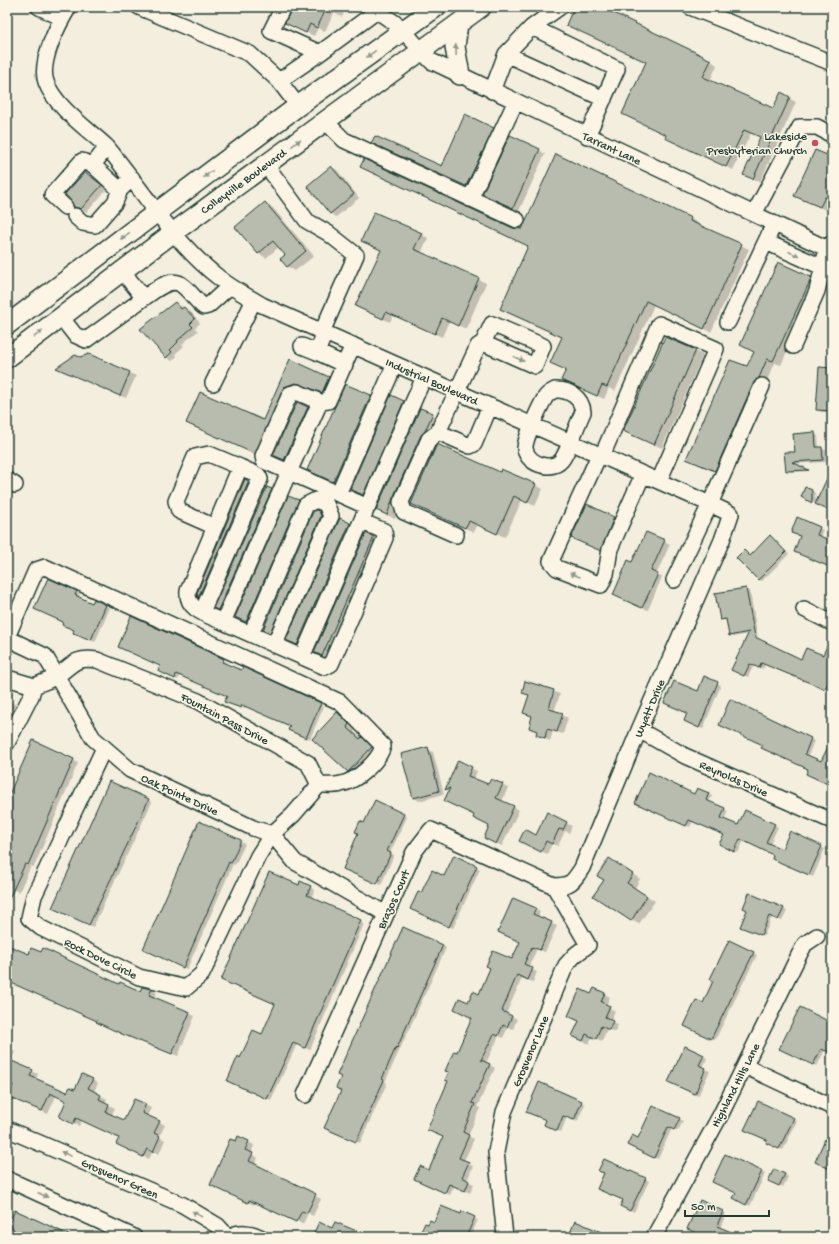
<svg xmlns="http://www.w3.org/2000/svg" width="839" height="1244" viewBox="0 0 839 1244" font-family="'Gochi Hand',sans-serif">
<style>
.shadow{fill:#0003}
.building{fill:#b8bcae;stroke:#1f3d34}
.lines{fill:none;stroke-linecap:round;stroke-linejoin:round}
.minor-casing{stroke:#1f3d34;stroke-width:18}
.major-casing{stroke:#1f3d34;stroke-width:22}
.minor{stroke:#fcf5e5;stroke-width:15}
.major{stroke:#fcf5e5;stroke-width:19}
.oneway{fill:#8e998c}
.poi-dot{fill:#d1495b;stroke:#fcf5e5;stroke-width:1.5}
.labels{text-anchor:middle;stroke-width:3;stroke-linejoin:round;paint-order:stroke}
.poi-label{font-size:12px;fill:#1f3d34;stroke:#fcf5e5;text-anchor:end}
.street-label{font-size:12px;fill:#1f3d34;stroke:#fcf5e5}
</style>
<rect width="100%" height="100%" fill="#f3eede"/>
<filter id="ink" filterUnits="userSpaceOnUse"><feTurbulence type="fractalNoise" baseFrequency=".025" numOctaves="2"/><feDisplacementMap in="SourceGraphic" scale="8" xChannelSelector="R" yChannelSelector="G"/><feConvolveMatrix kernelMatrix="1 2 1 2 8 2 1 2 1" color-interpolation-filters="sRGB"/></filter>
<g filter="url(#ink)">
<!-- shadow -->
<path class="shadow" d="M293,7h53l-4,10 -8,-4 -9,18 -7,-3 -4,8 -20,-9z
M575,7h23l113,54 6,4 -7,16 64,29 7,-16 15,8 -36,80 -15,-7 16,-38 -10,-4 -18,37 -67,-32 1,-3 -20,-73z
M816,7h8l-2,3z
M493,128l6,4 -27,57 -94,-43 64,21z
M539,150l6,4 -26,57 -30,-14z
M557,156l134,63 7,4 -1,2 52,24 -38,83 -57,-27 -39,86 -6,-3 -5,11 -34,-15 -3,-14 -8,-3 4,-29 -55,-25 21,-67 -16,-17 10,2z
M832,158v44l-4,9 -25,-11z
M331,167l6,3 22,28 -23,19 -6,-4z
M85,173l22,16 -20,23 -12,-5z
M265,203l8,5 41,48 -19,15 -8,-5v-11l-7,-9 -14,12 -8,-5z
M421,234l7,4 -7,15 65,30 -20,46 -17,-8 -7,16 -49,-22 -3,7 -27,-12z
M811,278l7,5 -37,82 -6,-2 -52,112 -28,-12 53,-95z
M832,299v9l-3,-2z
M175,303l15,8 10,12 -5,5 3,3 -16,13 2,2 -9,8 2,2 -5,5 -6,-4z
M666,338l37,17 -41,93 -30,-13z
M89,355l47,21 -10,22 -63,-27 17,-13z
M291,361l45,21 -6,14 -21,-8 -6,-1 -11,5 -29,65 -68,-30 69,-6z
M832,369v43h-11l-4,-3z
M346,385l33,16 -37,85 -34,-16z
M403,401l8,5 -40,92 -20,-9z
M308,408l5,3 -23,52 -10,-5z
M432,414l8,5 -40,84 -5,16 -18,-9z
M814,433l4,3 1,12 7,2v12l-33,2 17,7 -20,1 -3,-2 9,-17z
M500,473l35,12 8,4 -8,17 -13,-6 -17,37 -28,-12 -3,7 -54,-24z
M245,480l10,5 -51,115 -5,-3 -1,-4z
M271,490l6,3 -57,118 -5,-3z
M811,491l4,2 1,10 -11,-4z
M298,501l8,5 -52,120 -18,-9z
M587,505l33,16 -13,32 -29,-12z
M319,512l6,3 -49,120 -6,-2z
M798,519l25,11 -3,7 12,5v26l-34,-14 3,-18z
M340,520l18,9 -53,120 -10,-5z
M647,533l23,11 -14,31 6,2 -14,33 -29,-12z
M366,534l14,7 -52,117 -7,-3z
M771,537l18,17 -27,27 -4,-2 -14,-28 7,5z
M746,589l4,2 8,48 44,22 22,-5 8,-4v32l-3,7 -64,-27 -2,5 -9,-4 -6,12 -13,-6 14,-37 -16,3 -3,-2 -3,-14 -6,-2z
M76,592l4,2 -2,4 15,6 1,-3 16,7 -15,34 -17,-8 -2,-4 -12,-8 -25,-11z
M223,660l4,2 -1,3 98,41 -14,33 -17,-7 -2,-6 -45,-20 -1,3 -17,-7v-6l-48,-20 -2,4 -16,-7z
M704,678l17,7 -18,44 -15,-6z
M526,682l34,12 -6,18 14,6 -5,16 -10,-3 -3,10 -13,-6 1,-3 -8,-5 3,-10 -9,-4 5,-17 -6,-4z
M7,700l16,9 -16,36z
M731,701l83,40 -6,15 14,7 10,-14v36l-23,-16 -45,-24z
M337,713l8,5 11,11 -2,3 16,11 9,9 -23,23 -7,-4z
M427,748l6,4 11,42 -25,7 -6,-4z
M73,760l5,3 -44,104 -3,-1 -12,26 -5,-2 -7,14v-104z
M458,762l19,9 -3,8 15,7 13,-1 6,3 -6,13 17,9 -17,36 -11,-5 -1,-15 -15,-11 -30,-14 5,-10 -4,-2z
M708,794l4,2 -3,6 19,9 -4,9 14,7 36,-2 4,2 -8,17 13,6 7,-17 35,16 -12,28 -37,-17 -2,-5 -30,-15 -6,13 -14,-7 1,-11 -32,-14 -3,6 -50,-23z
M148,800l4,2 -59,125 -35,-17z
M375,802l32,15 -17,36 4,2 -13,30 -33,-15 16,-45z
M199,823l46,21 -10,21 -2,-1 -46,105 -43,-20z
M566,823l6,3 -3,7 -4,-2 -7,15 -6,-2 -5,10 -21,-10 11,-8z
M617,864l23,15 -5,9 20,13 -16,23 -7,-4z
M476,867l4,2 -27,59 -38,-17 6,-17z
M832,871v15l-5,-3z
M301,883l14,7 -4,8 53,26 -54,126 -13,-6 -26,56 -39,-17 9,-24 21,-24 14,-31z
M535,909l5,3 -2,5 19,9 -12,26 -8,-3 -9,19 9,4 -4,10 -11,-4 -16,36 11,5 -4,10 -5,-2 -5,11 -4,-2 -13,27 9,5 -18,39 3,1 -12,28 6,3 -10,22 9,5 -6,15 7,3 -4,9 -16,-7 -4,9 -30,-13 9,-11 15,-34 6,-64 -4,-2 11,-18 16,-35 -4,-15 44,-43 8,-18 -17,-7z
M783,909l4,2 -5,10 -10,-4 -8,19 -19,-8z
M7,940l4,5 -2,2 20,9 112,37 2,-5 9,2 5,3 -3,6 41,17 -17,40 -50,-20 -30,-15 -91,-40z
M443,946l3,2 -61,134 2,1 -27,60 -31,-14z
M753,953l4,2 -42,85 -26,-13 14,-22z
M832,988v15l-6,-3z
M594,989l16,8 -4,9 9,5 -5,10 8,4 -3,7 -8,-3 -5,12 -10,-4 -3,7 -10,-5z
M832,1024v29l-7,-3 -8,16 -33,-15z
M7,1047l8,5 -4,9 27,13 -2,5 32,14 8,-2 7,-15 15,7 -4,9 13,7 -2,4 10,5 -4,8 14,6 20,-17 6,3 -4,8 18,9 -6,12 6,3 -6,14 -6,-3 -4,8 -32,-15 3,-6 -38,-18 -3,6 -13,-6 1,-19 -11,-5 -8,18 -33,-14 -1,-14 -7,-4z
M685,1048l22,10 -4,10 7,3 -12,25 -25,-12z
M539,1083l46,21 -8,18 -10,-5 -6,15 -12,-5 -2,-7 -16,-7z
M679,1119l4,2 -5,10 -6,-3 -14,31 -26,-12 7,-7z
M793,1119l4,2 -14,29 -12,-6z
M248,1142l6,3 -3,9 7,4 -3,6 66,35 -8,17 -5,-3 -5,11 -48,-22 -1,3 -37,-17 20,-45z
M762,1172l3,2 -15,32 -12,-6 -1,-7z
M784,1174l4,3 -5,10 -10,-4z
M645,1179l4,2 -15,31 -9,-4 -1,-8 -22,-9z
M700,1202l26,12 -6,14 14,9h-27z
M462,1216l16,4 -8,17h-45l4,-12z"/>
<!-- building -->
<path class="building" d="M292,7h35l-10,21 -7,-4 -4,9 -21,-10z
M574,7h27l90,43 20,10 -8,17 70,31 8,-16 9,5 -37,82 -10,-4 17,-38 -16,-7 -18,37 -61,-29 1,-3 -44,-21 24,-52 -80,-37z
M465,114l29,14 -28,58 -95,-43 4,-7 67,30z
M510,135l30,14 -27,59 -31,-14z
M815,150l17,7v43l-7,-3 -5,10 -26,-11z
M556,154l135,64 -1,3 52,23 -38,85 -58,-28 -39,86 -5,-2 -5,11 -36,-16 5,-10 -16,-7 12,-26 -62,-28 28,-63 -168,-79 4,-8 149,69 9,1z
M331,166l23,28 -24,20 -23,-28z
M85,172l17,13 -21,24 -7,-2 -3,-6 -6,-7z
M265,202l41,49 -19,16 -7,-8 5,-4 -12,-14 -15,13 -23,-27z
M374,212l48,21 -8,16 65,29 -21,48 -16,-8 -7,16 -49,-22 -3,7 -28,-13 26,-56 -20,-9z
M778,262l33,15 -1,4 -37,80 -6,-2 -8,19 -5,4 -39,89 -29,-12 44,-99 17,6 7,-14 -14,-7z
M175,302l6,7 3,-2 11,12 -5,5 3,3 -16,14 1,1 -8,8 2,2 -6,6 -26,-29z
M665,337l31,13 -42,95 -31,-14z
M89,354l41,18 -10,24 -64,-28 19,-13 5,2z
M290,359l39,18 -7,16 -22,-9 -5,-1 -11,4 -29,67 -69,-31 14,-31 63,28z
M819,367l13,1v43l-16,-1z
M345,384l26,11 -38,87 -26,-12z
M391,395l13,6 -41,94 -13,-6z
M297,402l11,5 -24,53 -11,-5z
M420,408l13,5 -8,18 -4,4 -28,63 -6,17 -11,-5 1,-2z
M815,432l1,15h6l1,13 -31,2 17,8 -23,1 -2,-19h11l-2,-18z
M437,444l63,28 1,-3 35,15 -9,19 -13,-7 -17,38 -28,-13 -4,7 -54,-24z
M832,468v44l-17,-8z
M245,479l4,2 -51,117 -1,-5z
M267,487l5,2 -54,121 -5,-2z
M805,487l7,3v13l-11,-6z
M288,496l11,4 -53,122 -11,-5z
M587,504l27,13 -13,34 -30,-13z
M316,510l3,1 2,5 -51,117 -7,-3 50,-118z
M797,517l23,10 -3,8 15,6v21l-2,5 -36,-15 6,-16 -9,-3z
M340,518l10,5 -53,122 -11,-5z
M646,532l19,8 -14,31 7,3 -16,34 -29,-13 15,-35 4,2z
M366,533l8,4 -52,119 -8,-4z
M770,535l16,17 -28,28 -22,-22 8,-8 6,6z
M48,578l29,13 -2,4 17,8 2,-4 12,6 -15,35 -18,-7 1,-3 -12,-5 1,-3 -29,-13z
M746,588l9,49 46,22 5,-11 17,7 9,-20v39l-7,15 -64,-26 -2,5 -9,-4 -6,12 -13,-6 18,-38 -20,4 -3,-17 -6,1 -5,-27z
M131,616l93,43 -2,3 19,8 2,-3 78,36 -15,35 -18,-8 2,-4 -48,-21 -1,3 -17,-6 3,-6 -51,-22 -1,5 -17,-8 2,-5 -42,-19z
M704,676l14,6 -19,46 -15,-7 3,-8 -23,-10 10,-22 24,10z
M525,681l29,9 -5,19 14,4 -6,19 -10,-3 -2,9 -9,-3 1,-4 -8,-3 3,-12 -9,-3 6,-18 -7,-2z
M730,699l81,39 -6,16 16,7 11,-22v47l-26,-12 2,-5 -47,-21 2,-3 -44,-20z
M337,712l12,12 -2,3 13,12 2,-2 10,10 -24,25 -36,-33z
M33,740l41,19 -46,106 -3,-1 -18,39v-104z
M428,747l11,44 -26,7 -12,-44z
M458,760l14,7 -4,9 20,8 3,-5 12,5 -7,14 18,8 -18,38 -12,-6 5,-12 -16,-8 1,-3 -30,-14 6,-13 -5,2z
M649,772l45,22 3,-6 12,5 -3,7 19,8 -4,10 17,7 7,-15 30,14 -9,18 16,7 8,-18 32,15 -13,29 -37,-16 1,-4 -33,-16 -6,13 -15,-8 5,-9 -35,-15 -3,6 -51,-23z
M109,781l40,18 -60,126 -37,-17z
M375,800l29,14 -17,37 4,2 -14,31 -34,-15 15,-36 -3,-1 5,-11 4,2z
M547,812l20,10 -4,8 -4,-1 -7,15 -6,-3 -5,11 -22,-11 6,-12 11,6z
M199,821l42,19 -10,23 -2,-1 -46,106 -40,-19z
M454,855l23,11 -28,61 -39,-18 8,-17 3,1 11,-23 12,6z
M609,858l24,16 -6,9 20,13 -16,25 -38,-25 11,-16 -7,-4z
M269,872l30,13 1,-4 11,5 -4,9 54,25 -56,128 -12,-5 -26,56 -40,-18 11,-25 2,2 13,-28 9,4 13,-30 -54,-24z
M749,893l35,15 -6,12 -9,-4 -8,19 -21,-8 7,-17 -4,-2z
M513,898l23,10 -3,6 19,8 -12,28 -8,-3 -8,17 9,4 -5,12 -11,-5 -15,36 10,5 -5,11 -4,-2 -5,11 -4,-2 -13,26 9,4 -18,39 3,1 -12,28 6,3 -10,23 10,4 -7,15 7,4 -4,10 -16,-7 -4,9 -31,-14 6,-13 9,4 14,-33 -16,-7 21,-49 -3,-1 4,-8 -4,-1 9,-20 3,1 15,-34 -18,-9 5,-11 9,4 5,-11 6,3 11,-26 -4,-2 7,-15 19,8 8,-17 -22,-10z
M403,927l40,18 -46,103 -1,-1 -14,32 2,1 -28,62 -32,-14 17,-37 -5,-3 5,-11 -4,-2z
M729,940l25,12 -43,87 -27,-13 12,-26 7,3 10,-22 -3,-2z
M7,945l22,9 2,-6 10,4 2,-4 76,36 1,-2 20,9 2,-4 10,2 -3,6 41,17 -18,42 -50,-20 -26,-12 1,-1 -90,-40z
M594,988l11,5 -4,9 9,4 -5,11 8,4 -4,9 -8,-4 -5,13 -10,-5 -3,7 -11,-5 7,-15 -11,-5 12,-27 11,5z
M800,1007l32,16v24l-3,5 -8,-3 -8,16 -34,-16z
M685,1046l19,9 -5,10 7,3 -11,26 -27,-12z
M7,1059l26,11 -3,6 37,16 3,-5 5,2 7,-15 11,5 -5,9 13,7 -2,4 10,5 -3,8 18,8 10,-21 12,5 -4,9 18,8 -6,12 6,3 -7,16 -6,-3 -4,8 -27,-13 3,-6 -43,-20 -3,6 -14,-7 7,-16 -16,-8 -8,18 -34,-14 5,-12 -6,-3z
M539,1082l43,19 -8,19 -11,-4 -6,15 -13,-6 2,-5 -20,-8z
M758,1101l36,17 -15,31 -13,-6 1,-3 -23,-10z
M653,1106l27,12 -6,12 -6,-3 -14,31 -27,-13 5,-10 6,3z
M238,1136l11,5 -4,9 8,3 -4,8 67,33 -9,19 -5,-2 -6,11 -47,-22 -1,3 -38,-18 20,-46 6,2z
M825,1139l7,3v28l-17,-8z
M725,1154l37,17 -16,34 -13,-7 3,-5 -24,-11z
M604,1159l42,19 -16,33 -10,-5 3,-6 -26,-11 7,-16 -6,-2z
M774,1169l11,5 -6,12 -11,-5z
M700,1200l23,11 -6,15 26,11h-37l-19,-8z
M441,1206l20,8 1,-3 13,6 -9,20h-42l-5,-2 6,-12 3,1 2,-4 4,2z
M15,1210l22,10 36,17h-62l3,-8 -6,-3z
M575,1221l38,16h-34l-9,-4z
M319,1222l13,6 3,-6 36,15h-59z"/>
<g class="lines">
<!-- minor casing -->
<g class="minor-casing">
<path id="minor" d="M39,7l23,11
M69,7c-11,17 -30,55 -23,75 9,25 42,47 61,65
M139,7l111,47 29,27 19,25
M283,7l-12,24 49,22 57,-42 21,14 33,36 401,190
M690,7l142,56
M532,27l85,42 -30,67
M506,54l98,45
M279,81l41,-28
M492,91l14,-37 26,-27 28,-20
M325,121l19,19 173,80
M266,165l41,56 21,12 28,22 -34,77
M132,178l-12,12 -27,-25 14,-18c35,42 67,96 111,130 13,11 29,19 44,28l448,199 21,10 -9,26 -83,190 -57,138c-9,14 -11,18 -28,18l-123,-56 -17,22 -109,243
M470,199l45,-96
M65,207l-13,-12 30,-34 11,4
M754,214l46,-87h17l15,8
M75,216l8,7 12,2 20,-23 5,-12
M766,242l56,25
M144,298c10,-7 28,-23 39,-12 8,6 13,15 21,21l4,-1 22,-20
M61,317l14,18 11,5 58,-42 -22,-27
M728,322l46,-98
M325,333l-8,19 28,13
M302,346l15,6
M793,346l24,-55 10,-42 5,-6
M213,383l41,-83
M555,390c14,-1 27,8 28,22 -7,15 -12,32 -20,46 -9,15 -35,7 -38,-9 -1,-9 15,-43 20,-51 2,-4 6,-6 10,-8z
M320,402l-31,70 79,35
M438,432l32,14 4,-2 16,-38
M599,455l-48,106 6,7 44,17 5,-11 4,-25 33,-75
M602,456l57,-132 57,25 -57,132
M7,480l8,5
M338,494l57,-130
M215,527l-36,-16 -3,-10 19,-44 14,-3 31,13 -52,124c-2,19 20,24 35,31l66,-150 -25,-11 -1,-5 27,-62 7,-2 23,10 8,-1 25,-56
M456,535l-52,-23 -3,-10 28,-63 9,-7 40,-86 5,-3 9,-19 51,22 -8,20 -52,-23
M674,580l36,-76 52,-118
M804,609l28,14
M202,612l58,-133 -2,-4 -18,-8
M223,622l102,45 6,-3 54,-126 -1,-7 -14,-6
M251,634l55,-129 10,-5 10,4 5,12 -57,129
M7,637l29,-67 9,-3 295,135 43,44c-4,15 -26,35 -42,38 -7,2 -15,1 -22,1
M7,638l38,18 48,82 37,32 123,58 19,6 23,28 91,52
M302,657l122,-280
M7,678l27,8c7,-3 17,-6 23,-10 17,-12 17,-19 40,-16l101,41 110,62 11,22
M639,730l46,26 147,65
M7,743l24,-47 3,-10
M104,748l-70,148 -5,22 12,10 98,49 47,11 16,-14 56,-118 14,-22 21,-19 26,-30
M745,1066l87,41
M7,1129l176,76 35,21 10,11
M7,1179l127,58
M229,1237c10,-6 22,-5 31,0
M505,1237l-9,-85 8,-40 62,-147 9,-10 13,-10 -34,-59
M654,1237l67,-123 78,-159 6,-11 12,-8"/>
</g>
<!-- major casing -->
<g class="major-casing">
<path id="major" d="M458,24l-3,23 5,28
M7,325l291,-219 138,-99
M7,358l167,-126 307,-225"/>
</g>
<!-- minor -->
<use href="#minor" class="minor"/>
<!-- major -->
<use href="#major" class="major"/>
</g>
<!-- one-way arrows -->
<defs><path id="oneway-solid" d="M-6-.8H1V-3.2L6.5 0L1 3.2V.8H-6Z"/></defs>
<g class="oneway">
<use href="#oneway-solid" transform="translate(456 50) rotate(-92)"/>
<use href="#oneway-solid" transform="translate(371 54) rotate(144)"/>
<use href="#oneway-solid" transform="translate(296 143) rotate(-37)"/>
<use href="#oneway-solid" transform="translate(208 174) rotate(143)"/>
<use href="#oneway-solid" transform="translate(125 236) rotate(144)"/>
<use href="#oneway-solid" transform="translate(794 254) rotate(24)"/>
<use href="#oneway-solid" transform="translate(38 334) rotate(-38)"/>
<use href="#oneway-solid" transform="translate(519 359) rotate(24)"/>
<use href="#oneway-solid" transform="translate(575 575) rotate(-159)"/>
<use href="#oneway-solid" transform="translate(66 1154) rotate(-156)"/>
<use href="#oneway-solid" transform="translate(43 1195) rotate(24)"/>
<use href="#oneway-solid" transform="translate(197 1214) rotate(-149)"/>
</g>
</g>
<!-- markers -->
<circle class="poi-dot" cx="815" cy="143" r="4"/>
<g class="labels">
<!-- poi labels -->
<g class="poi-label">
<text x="807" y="140">Lakeside<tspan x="807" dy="14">Presbyterian Church</tspan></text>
</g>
<!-- street labels -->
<g class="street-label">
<text transform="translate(612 148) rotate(25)" y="4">Tarrant Lane</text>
<text transform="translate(243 181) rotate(-36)" y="4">Colleyville Boulevard</text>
<text transform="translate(432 381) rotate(24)" y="4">Industrial Boulevard</text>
<text transform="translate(649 708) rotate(-67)" y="4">Wyatt Drive</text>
<text transform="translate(225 718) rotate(28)" y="4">Fountain Pass Drive</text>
<text transform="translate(734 778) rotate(24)" y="4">Reynolds Drive</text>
<text transform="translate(180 794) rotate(25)" y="4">Oak Pointe Drive</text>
<text transform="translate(393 899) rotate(-66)" y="4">Brazos Court</text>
<text transform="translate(101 958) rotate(26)" y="4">Rock Dove Circle</text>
<text transform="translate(530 1051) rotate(-67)" y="4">Grosvenor Lane</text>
<text transform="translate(735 1085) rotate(-63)" y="4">Highland Hills Lane</text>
<text transform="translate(120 1178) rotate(24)" y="4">Grosvenor Green</text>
</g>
</g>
<!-- margin -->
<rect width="839" height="1244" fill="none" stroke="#fcf5e5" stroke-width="24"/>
<rect x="12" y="12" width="815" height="1220" fill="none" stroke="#1f3d34" stroke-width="1.5" filter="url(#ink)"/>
<!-- scale -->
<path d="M685 1210v6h84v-6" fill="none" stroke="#1f3d34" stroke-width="2"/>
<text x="691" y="1210" font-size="12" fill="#1f3d34" stroke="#fcf5e5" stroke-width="3" paint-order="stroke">50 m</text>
</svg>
